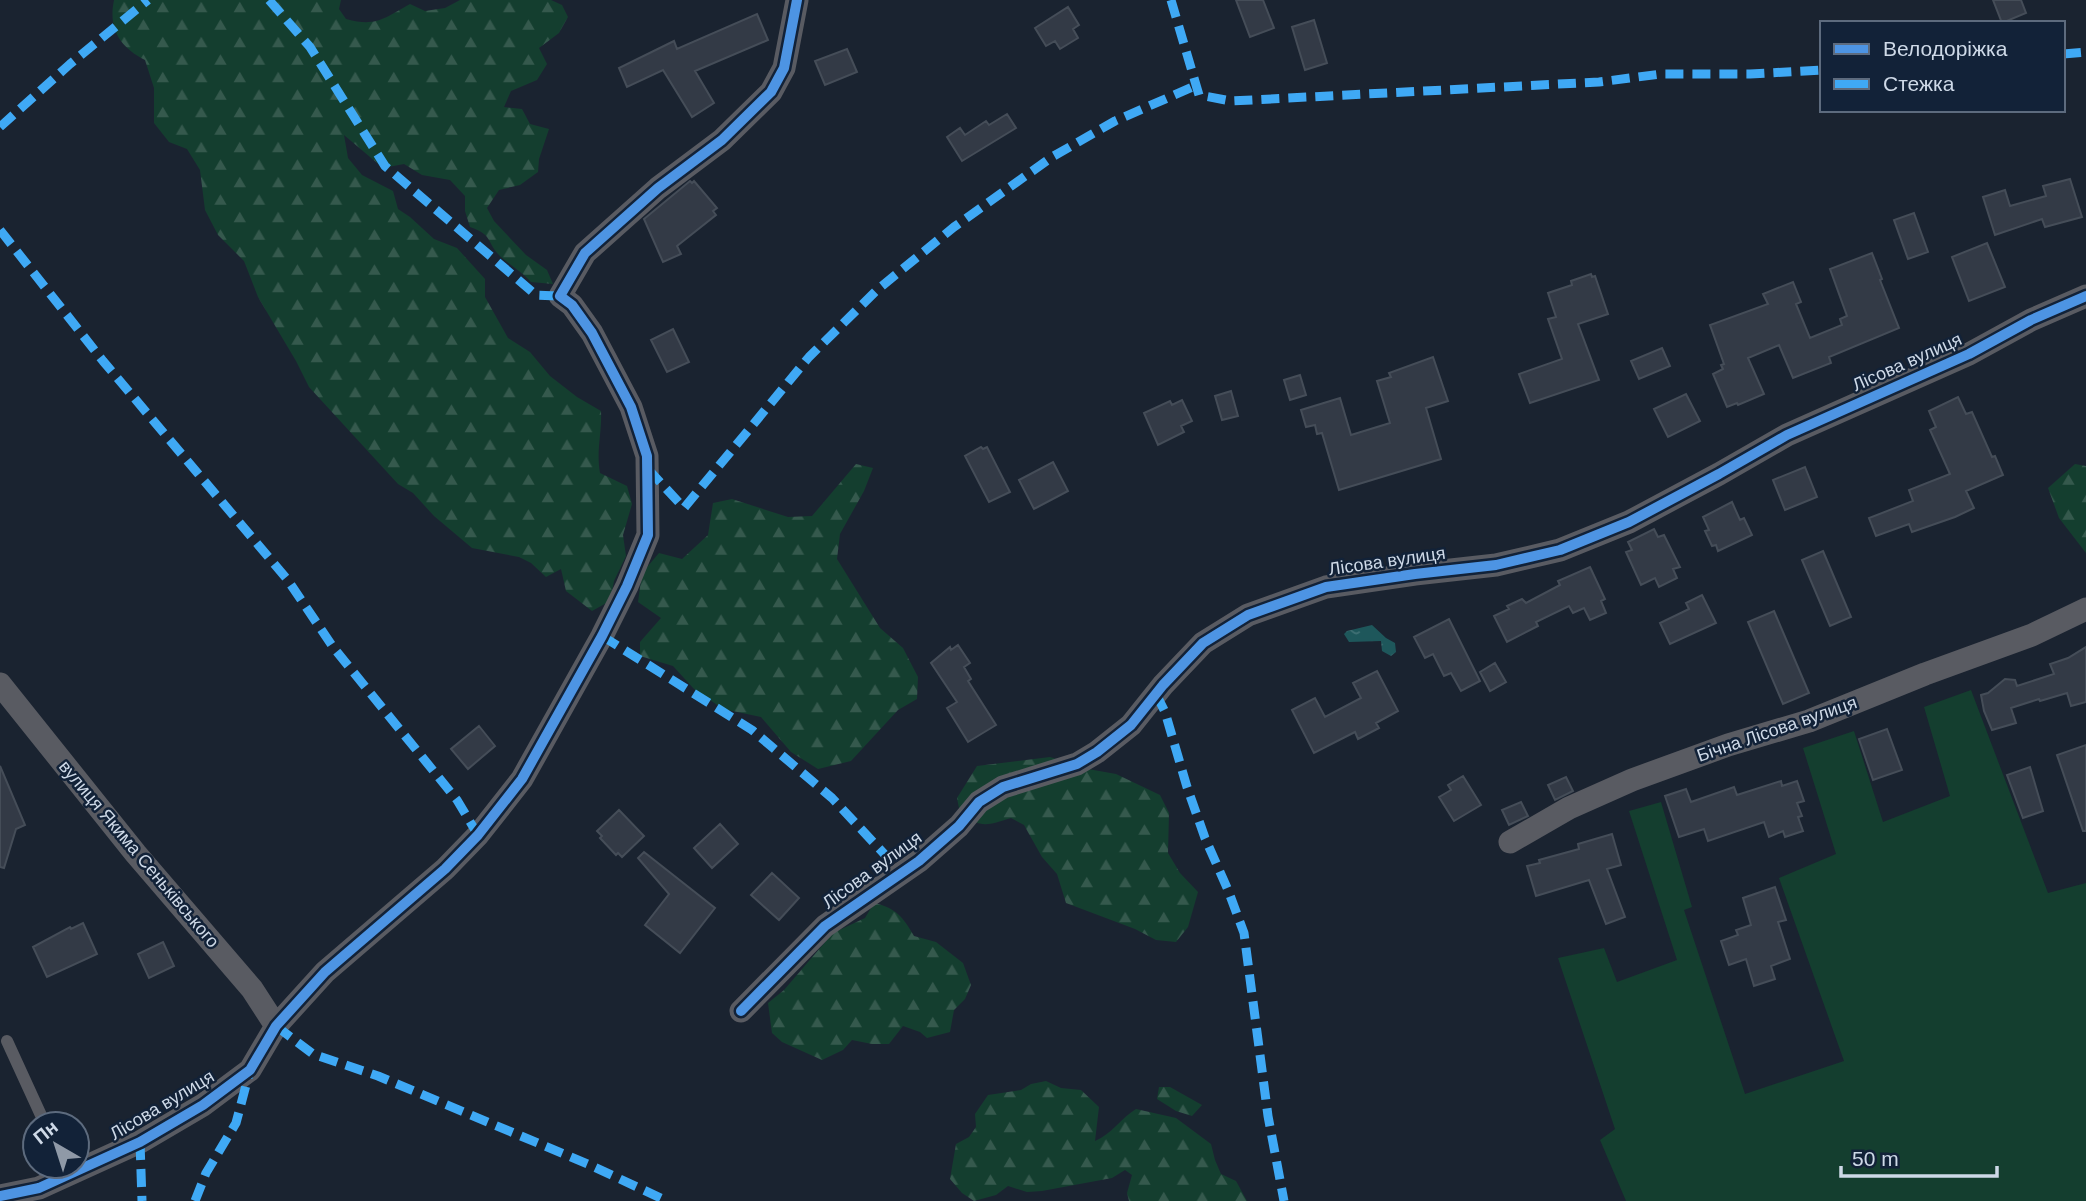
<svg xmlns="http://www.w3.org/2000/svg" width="2086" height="1201" viewBox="0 0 2086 1201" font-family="Arial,sans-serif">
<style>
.forest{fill:url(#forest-firs)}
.green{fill:#143e2f}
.water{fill:url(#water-ripples)}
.building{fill:#333a46;stroke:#454d58;stroke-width:2}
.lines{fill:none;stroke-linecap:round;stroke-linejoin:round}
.lane{stroke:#595b62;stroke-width:12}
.street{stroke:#595b62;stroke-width:23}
.quiet{stroke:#3fa9f5;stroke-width:9;stroke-dasharray:18 9;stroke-linecap:butt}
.cycleway-casing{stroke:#122238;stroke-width:15}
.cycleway{stroke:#4d94e3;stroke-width:10}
.labels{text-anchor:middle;stroke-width:5;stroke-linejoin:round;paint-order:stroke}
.street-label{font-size:18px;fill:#ced9e7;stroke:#122238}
</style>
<defs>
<pattern id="forest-firs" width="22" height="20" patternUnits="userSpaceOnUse" patternTransform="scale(1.75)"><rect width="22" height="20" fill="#143e2f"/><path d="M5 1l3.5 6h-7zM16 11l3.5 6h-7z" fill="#35594d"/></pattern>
<pattern id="water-ripples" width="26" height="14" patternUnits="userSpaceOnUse" patternTransform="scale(1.75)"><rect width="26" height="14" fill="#1e575b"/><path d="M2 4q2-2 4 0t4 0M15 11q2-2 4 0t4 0" fill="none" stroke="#3e6f73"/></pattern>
</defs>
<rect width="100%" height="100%" fill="#1a2330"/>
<!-- forest -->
<path class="forest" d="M114,0h227l-2,9 7,10c30,8 37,0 64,-15l15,7 20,-3 15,-8h91l11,5 6,12 -9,16 -20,15 8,16 -10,16 -26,11 -7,16 18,2 8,15 19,5 -10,30 -1,13 -18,13 -21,5 -12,18 7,13 32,34 21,15 6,14 -22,-2c-9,-10 -20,-16 -30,-25 -15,-14 -7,-22 -31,-30l-5,-16v-15l-15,-16 -28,-5 -18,-11 -21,4 -39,-33 4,23 14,17 31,16 5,18 12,8 24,22 23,9 28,31v18l23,41 22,14 20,24 27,21 24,14c1,23 -5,39 -1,62l27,13 5,18 -9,31 3,21 -12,25 -4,20 -18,10 -26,-20 -5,-22 -15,8 -15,-14 -12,-6 -47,-9 -38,-32 -21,-23 -15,-9 -89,-97 -13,-26 -38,-64 -14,-36 -26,-26 -13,-25 -5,-40 -13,-21 -18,-7 -15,-19v-35l-9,-28c-25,-13 -37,-31 -31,-60z
M856,464l17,4 -9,23 -24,43 -3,25 43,69 23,20 15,29 -1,22 -19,11 -47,51 -33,8 -27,-17 -30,-35 -38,-8 -29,-20 -21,-23 -33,-10v-14l21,-24 -23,-16 4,-29 17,-20 23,6 26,-24 5,-32 19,-4 56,18 24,-1z
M2075,464l11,2v87l-27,-35 -11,-30z
M1050,757l38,12 28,5 44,21 9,18 -1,40 12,20 18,19 -10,35 -12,15 -20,-2 -21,-11 -69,-26 -9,-29 -15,-17 -18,-32 -13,-7c-25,8 -30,10 -51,-5l-3,-15 20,-32z
M874,903c22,5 29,14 40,33l22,6 27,21 8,22 -6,14 -11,11 -4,22 -23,6 -7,-6 -17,-6 -14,18h-17l-20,-4 -9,10 -21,10 -40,-18 -10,-9 -4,-30 16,-13 49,-57 32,-15z
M1046,1081l15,7 20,2 18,17 -4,34c17,-7 26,-23 41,-32l40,9 35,26 4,16 6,14 15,7 11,20h-118l-2,-8 5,-18 -7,-5 -13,8 -70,13 -15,1 -19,-6 -12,9 -22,6 -12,-8 -12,-14 6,-35 13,-7 7,-10 -1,-13 13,-19 33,-5 10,-6z
M1159,1087h11l32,18 -10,11 -16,-5 -19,-12z"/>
<!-- green -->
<path class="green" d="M1971,690l77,203 38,-10v318h-460l-26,-61 15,-11 -57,-171 46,-10 13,34 60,-22 -48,-149 32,-9 31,105 -8,3 61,184 99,-33 -65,-183 57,-24 -33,-106 51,-17 29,91 67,-26 -26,-89z"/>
<!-- water -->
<path class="water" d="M1372,625l14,13 9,5 1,9 -5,4 -9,-5 -1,-10 -32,1 -5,-8 3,-3z"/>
<!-- building -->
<path class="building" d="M1236,0h27l11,28 -24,9z
M1993,0h28l5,13 -24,10z
M1068,7l11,18 -6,4 5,9 -18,11 -5,-8 -9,5 -11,-18z
M757,14l11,26 -73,31 19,32 -22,14 -29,-47 -36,17 -8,-19 55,-27 3,8z
M1314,20l13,43 -22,7 -13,-43z
M847,49l10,23 -32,13 -10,-24z
M1007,114l9,14 -54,33 -15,-24 13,-9 5,7 21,-14 3,4z
M2070,179l12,38 -37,10 -3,-8 -47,16 -12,-38 22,-7 5,16 36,-10 -3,-10z
M690,181l2,2 2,-2 23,27 -4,3 3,4 -39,31 4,8 -18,8 -19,-43z
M1914,213l14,39 -20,7 -14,-39z
M1987,243l18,44 -36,14 -17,-44z
M1872,253l10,26 -2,1 19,48 -70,29 2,6 -38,15 -14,-33 -31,13 16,36 -26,11 -1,-2 -10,4 -14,-33 10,-5 -2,-4 3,-1 -14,-39 58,-21 -5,-10 30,-12 8,20 -5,2 14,34 32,-13 -2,-6 7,-3 -17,-47z
M1591,274l1,3 3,-1 13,38 -30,10 21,56 -69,23 -11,-29 43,-15 -14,-40 8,-2 -8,-24 24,-8 -1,-4z
M673,329l16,33 -22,10 -16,-32z
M1662,348l8,18 -31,13 -8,-18z
M1433,357l15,44 -22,7 15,51 -102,31 -17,-57 -5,1 -2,-9 -9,2 -5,-17 39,-12 11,37 39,-12 -13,-42 14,-4 -2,-4z
M1300,375l6,20 -16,5 -6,-20z
M1231,391l7,25 -16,4 -7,-24z
M1686,394l14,27 -32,16 -14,-28z
M1958,397l8,17 6,-2 20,45 3,-1 8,19 -37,16 8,17 -19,9 -43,15 -3,-8 -33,12 -7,-18 44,-17 -4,-11 41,-16 -20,-44 6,-3 -7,-16z
M1182,400l10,21 -11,5 3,6 -26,13 -14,-32 26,-12 2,4z
M981,447l2,2 4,-2 23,45 -21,10 -24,-46z
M1053,462l15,29 -34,18 -15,-29z
M1805,467l12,30 -32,13 -12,-30z
M1732,502l8,18 4,-2 8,17 -34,16 -2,-6 -4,1 -7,-15 4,-1 -6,-13z
M1654,529l4,8 6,-2 16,32 -7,2 4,9 -18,9 -4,-9 -14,7 -15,-33 6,-2 -4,-8z
M1823,551l28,66 -21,9 -28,-66z
M1590,567l15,32 -4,2 5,12 -16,7 -6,-12 -11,5 -4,-7 -33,16 2,4 -31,16 -13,-26 15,-7 -2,-3 15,-7 4,4 34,-18 -2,-4z
M1702,595l14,28 -46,21 -10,-21 29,-14 -3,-6z
M1774,611l35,82 -26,11 -35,-82z
M1449,619l31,62 -19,10 -10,-18 -7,3 -11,-22 -8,4 -11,-21z
M958,645l12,18 -6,4 7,12 -3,2 28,44 -28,17 -21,-34 10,-6 -26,-39 19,-16 1,3z
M2086,647v55l-15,4 -4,-13 -27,8 -1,-2 -28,9 5,15 -24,7 -8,-19 -3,-16 7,-2 17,-14 10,1 2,6 37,-12 -4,-10 18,-6z
M1495,663l11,19 -16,9 -10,-19z
M1377,671l21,40 -22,12 3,5 -21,11 -3,-7 -41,21 -22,-43 23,-12 10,19 36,-19 -8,-15z
M479,726l16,20 -27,23 -17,-20z
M1887,729l15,41 -29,10 -14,-41z
M2086,745v86h-3l-26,-76z
M0,766l25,59 -9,4 -12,39 -4,-1z
M2030,767l13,44 -20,7 -16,-43z
M1463,776l18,29 -27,16 -15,-24 12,-7 -3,-5z
M1566,777l7,14 -18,9 -7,-15z
M1781,781l1,5 15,-5 7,20 -7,2 5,13 -4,1 5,14 -18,6 -2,-6 -14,6 -5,-15 -56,19 -4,-12 -25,8 -14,-41 21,-7 5,13 43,-15 3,8z
M1521,802l7,14 -19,9 -7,-15z
M619,810l25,26 -22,21 -4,-4 -2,2 -16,-17 2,-2 -5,-5z
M720,824l18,20 -26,24 -18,-20z
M1612,834l9,31 -14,4 18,48 -19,7 -17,-44 -53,16 -9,-30 13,-3 -1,-3 40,-11 -1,-5z
M644,852l71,56 -35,45 -35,-28 24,-31 -31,-36z
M772,873l27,25 -20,22 -28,-25z
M1775,887l11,33 -8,2 12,37 -19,7 4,13 -21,7 -8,-27 -17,6 -8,-24 17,-6 -2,-5 15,-5 -8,-27z
M83,923l14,31 -50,23 -14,-30 37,-20 1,2z
M163,942l11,24 -25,12 -11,-24z"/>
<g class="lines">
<!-- lane -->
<path class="lane" d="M7,1041l38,83"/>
<!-- street -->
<path class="street" d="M0,684l136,170 116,135 24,37
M1510,842l59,-34 63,-28 96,-35 81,-24 116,-47 107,-39 54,-26
M741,1011l84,-85 94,-65 40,-35 20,-24 24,-15 74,-23 20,-12 34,-27 32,-40 40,-42 45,-28 78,-28 89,-13 81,-9 64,-15 69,-28 90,-48 68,-39 182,-81 62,-34 55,-24
M0,1196l39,-8 101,-46 63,-37 47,-35 26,-44 49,-54 120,-103 33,-34 44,-56 80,-143 25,-50 21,-51 -1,-79 -16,-49 -39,-74 -20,-28 -12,-9 25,-43 73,-65 64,-48 49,-48 13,-24 13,-68"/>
<!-- quiet -->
<path class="quiet" d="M269,0l41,47 75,119 151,129 24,1
M1171,0l28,95 32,6 368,-19 62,-8h89l72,-4
M2063,54l23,-2
M0,127l70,-63 78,-64
M0,230l103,131 184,218 46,68 124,153 21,35
M648,469l36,39 125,-151 68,-67 77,-63 98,-70 63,-36 82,-36
M602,636l150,94 80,68 70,75
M1156,694l9,18 22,75 18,51 23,52 16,43 24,183 16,85
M276,1026l37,28 65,22 212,89 77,36
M140,1142l2,59
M195,1201l11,-28 30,-50 14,-53"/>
<!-- cycleway casing -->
<g class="cycleway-casing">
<path id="cycleway" d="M741,1011l84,-85 94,-65 40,-35 20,-24 24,-15 74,-23 20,-12 34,-27 32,-40 40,-42 45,-28 78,-28 89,-13 81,-9 64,-15 69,-28 90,-48 68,-39 182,-81 62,-34 55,-24
M0,1196l39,-8 101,-46 63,-37 47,-35 26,-44 49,-54 120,-103 33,-34 44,-56 80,-143 25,-50 21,-51 -1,-79 -16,-49 -39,-74 -20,-28 -12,-9 25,-43 73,-65 64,-48 49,-48 13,-24 13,-68"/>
</g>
<!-- cycleway -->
<use href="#cycleway" class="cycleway"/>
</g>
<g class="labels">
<!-- street labels -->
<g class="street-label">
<text transform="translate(1907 362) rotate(-24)" y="6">Лісова вулиця</text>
<text transform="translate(1387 561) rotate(-8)" y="6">Лісова вулиця</text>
<text transform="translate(1777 729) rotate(-19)" y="6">Бічна Лісова вулиця</text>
<text transform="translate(139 854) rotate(50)" y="6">вулиця Якима Сеньківського</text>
<text transform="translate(872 870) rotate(-36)" y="6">Лісова вулиця</text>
<text transform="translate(162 1105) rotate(-31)" y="6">Лісова вулиця</text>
</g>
</g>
<!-- legend -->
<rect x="1820" y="21" width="245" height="91" fill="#122238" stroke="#5d6b7e" stroke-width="2"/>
<rect x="1834" y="44" width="35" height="10" fill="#4d94e3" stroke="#5d6b7e" stroke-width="2"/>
<text x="1883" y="56" font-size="21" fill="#ced9e7">Велодоріжка</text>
<rect x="1834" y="79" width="35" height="10" fill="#3fa9f5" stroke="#5d6b7e" stroke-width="2"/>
<text x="1883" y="91" font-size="21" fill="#ced9e7">Стежка</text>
<!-- north arrow -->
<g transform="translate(56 1145) rotate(321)"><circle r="33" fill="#122238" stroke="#5d6b7e" stroke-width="2"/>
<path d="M0-5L12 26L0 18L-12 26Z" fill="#8f99a7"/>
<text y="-10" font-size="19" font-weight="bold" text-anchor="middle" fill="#ced9e7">Пн</text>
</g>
<!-- scale -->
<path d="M1841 1166v10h156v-10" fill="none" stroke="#ced9e7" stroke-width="3.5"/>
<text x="1852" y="1166" font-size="21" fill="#ced9e7" stroke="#122238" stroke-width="5" paint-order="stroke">50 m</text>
</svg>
